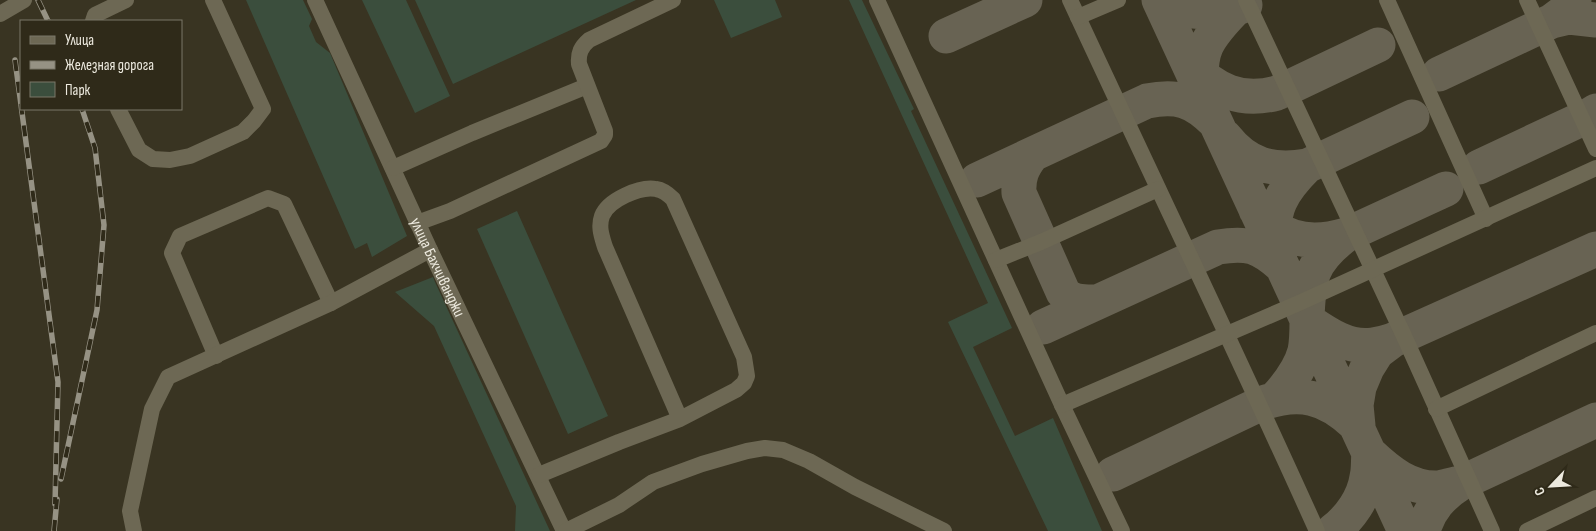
<svg xmlns="http://www.w3.org/2000/svg" width="1596" height="531" viewBox="0 0 1596 531" font-family="'Sofia Sans Condensed',sans-serif">
<style>
.green{fill:#3b4e3d}
.lines{fill:none;stroke-linecap:round;stroke-linejoin:round}
.taxiway{stroke:#686353;stroke-width:35}
.minor{stroke:#6d6854;stroke-width:16}
.rail-casing{stroke:#969284;stroke-width:5.5}
.rail{stroke:#2f2a19;stroke-width:4;stroke-dasharray:11;stroke-linecap:butt}
.labels{text-anchor:middle;stroke-width:5;stroke-linejoin:round;paint-order:stroke}
.street-label{font-size:16px;fill:#edeadf;stroke:#2f2a19}
</style>
<rect width="100%" height="100%" fill="#393422"/>
<!-- green -->
<path class="green" d="M246,0h57l9,19 -3,7 7,16 14,11 77,183 -35,21 -5,-14 -12,6z
M362,0h44l44,96 -35,17z
M415,0h221l-183,84z
M714,0h61l7,17 -51,21z
M849,0h13l52,109 -3,2 101,217 -39,19 42,89 38,-18 49,113h-54l-100,-209 40,-19z
M517,211l91,205 -40,18 -91,-205z
M433,277l2,5 115,249h-35l1,-25 -82,-180 -39,-34z"/>
<g class="lines">
<!-- taxiway -->
<path class="taxiway" d="M1159,0l246,531
M1170,0c19,17 55,14 75,5
M1552,21l17,-4 27,3
M946,36l79,-36
M1190,65c26,25 50,38 87,28l101,-48
M1439,74l113,-53 12,-9 10,-12
M1202,92c-4,-41 4,-53 32,-82
M1225,137c22,28 47,35 82,29l105,-49
M1032,155c-10,12 -14,23 -13,38l44,99c8,11 21,10 34,10
M1479,167l109,-51 8,-5
M977,180l170,-79c30,-6 46,-1 68,21
M1256,210c6,5 11,12 18,17 21,16 48,15 72,8l100,-46
M1276,246c-7,-36 7,-56 31,-80
M1307,320c19,13 41,29 66,25 7,-1 14,-3 20,-5
M1043,327l175,-80c30,-5 41,-1 64,19
M1275,399c13,-14 25,-29 30,-48 2,-10 2,-21 2,-31 1,-41 4,-59 39,-85
M1358,426l-2,-21 3,-18 8,-19 10,-16 16,-12 203,-91
M1370,454c19,18 40,35 68,34 7,-1 15,-4 23,-5
M1113,474l147,-70c39,-14 66,-8 96,21
M1333,531c17,-13 31,-33 34,-54 2,-8 1,-16 2,-24
M1423,531c6,-22 19,-36 38,-48l135,-63"/>
<!-- minor -->
<g class="minor">
<path id="s1" d="M315,0l115,250 134,281"/>
<path d="M877,0l185,405 60,126"/>
<path d="M1070,0c82,177 167,353 247,531"/>
<path d="M1246,0l158,336 88,195"/>
<path d="M1387,0l99,219"/>
<path d="M1527,0l69,149"/>
<path d="M0,14l24,-14"/>
<path d="M1078,17l40,-17"/>
<path d="M93,21l2,-6 31,-15"/>
<path d="M118,109l21,41 14,9 17,1 20,-4 53,-24 11,-11 9,-12 -50,-109"/>
<path d="M393,168l79,-35 115,-47"/>
<path d="M417,223l33,-12 151,-70 4,-6v-4l-26,-67c-1,-11 2,-17 10,-24l84,-40"/>
<path d="M996,260l45,-18 117,-53"/>
<path d="M216,356l-44,-103 8,-17 88,-38 16,6 47,99"/>
<path d="M1062,405l237,-102 297,-135"/>
<path d="M1436,409l160,-76"/>
<path d="M539,475l80,-33 61,-23 56,-29 8,-7 3,-7 -3,-19 -71,-158c-5,-5 -10,-9 -17,-10 -16,-3 -48,11 -54,27 -4,11 0,21 3,31l75,172"/>
<path d="M134,531l-4,-20 22,-102 16,-32 163,-74 99,-53"/>
<path d="M566,531l53,-26 34,-23 49,-18 45,-13 18,-3 18,2 26,11 46,26 89,44"/>
<path d="M1527,531l69,-33"/>
</g>
<!-- rail casing -->
<g class="rail-casing">
<path id="rail" d="M38,0l10,21
M15,60l43,322 -3,122
M61,479l36,-169 7,-85 -9,-77 -13,-39
M54,531l3,-32"/>
</g>
<!-- rail -->
<use href="#rail" class="rail"/>
</g>
<g class="labels">
<!-- street labels -->
<g class="street-label">
<text dy="6" stroke="none"><textPath href="#s1" startOffset="294">улица Бахчиванджи</textPath></text>
</g>
</g>
<!-- legend -->
<rect x="20" y="20" width="162" height="90" fill="#2f2a19" stroke="#7b7768"/>
<rect x="30" y="36" width="25" height="8" fill="#6d6854" stroke="#7b7768"/>
<text x="65" y="45" font-size="15" fill="#edeadf">Улица</text>
<rect x="30" y="61" width="25" height="8" fill="#969284" stroke="#7b7768"/>
<text x="65" y="70" font-size="15" fill="#edeadf">Железная дорога</text>
<rect x="30" y="82" width="25" height="15" fill="#3b4e3d" stroke="#7b7768"/>
<text x="65" y="95" font-size="15" fill="#edeadf">Парк</text>
<!-- north arrow -->
<g transform="translate(1551 486) rotate(245)" stroke="#2f2a19" stroke-width="4" paint-order="stroke">
<path d="M0-4L9 19L0 12L-9 19Z" fill="#edeadf"/>
<text y="-8" font-size="14" font-weight="bold" text-anchor="middle" fill="#edeadf">С</text>
</g>
</svg>
